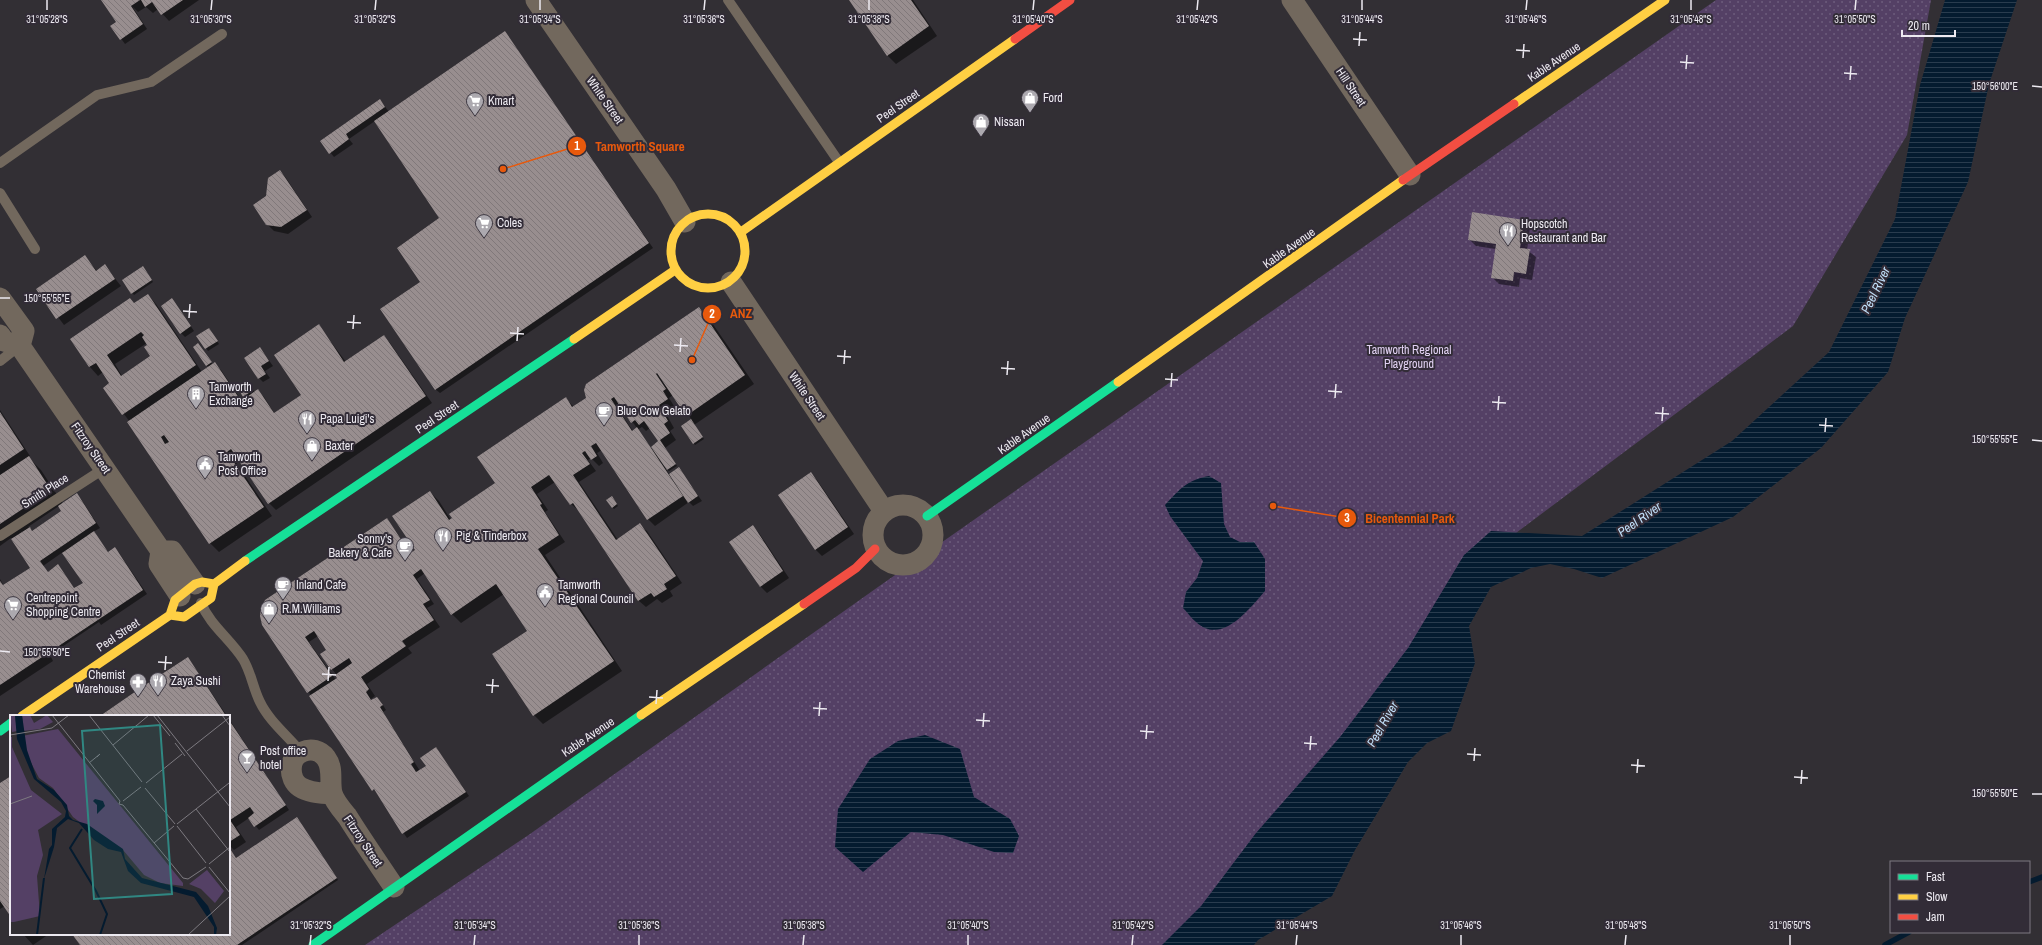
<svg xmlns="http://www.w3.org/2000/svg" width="2042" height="945" viewBox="0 0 2042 945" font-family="'Archivo Narrow',sans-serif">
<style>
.park{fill:url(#park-dots)}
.water{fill:url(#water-rules)}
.shadow{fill:#0007;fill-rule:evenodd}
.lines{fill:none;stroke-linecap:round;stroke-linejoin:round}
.stream{stroke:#041b2f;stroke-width:5.5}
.building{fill:url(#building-back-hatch);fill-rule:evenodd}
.lane{stroke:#72685d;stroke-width:10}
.street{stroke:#72685d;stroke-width:21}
.fast{stroke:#16e098;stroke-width:9}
.slow{stroke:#ffcf43;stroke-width:9}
.jam{stroke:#f24e42;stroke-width:9}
.ticks{fill:none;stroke:#edeaf1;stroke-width:1.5}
.labels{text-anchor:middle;stroke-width:4;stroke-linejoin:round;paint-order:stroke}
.street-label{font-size:12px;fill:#edeaf1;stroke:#322c37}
.poi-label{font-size:12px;fill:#edeaf1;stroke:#322c37;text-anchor:start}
.park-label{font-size:12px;fill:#e2d2f3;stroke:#322c37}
.water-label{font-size:13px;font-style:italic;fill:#c1dff9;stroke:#322c37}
.inset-river{fill:none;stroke:#041b2f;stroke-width:2}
.inset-road{fill:none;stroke:#7d7a80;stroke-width:1}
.view{fill:#308782;fill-opacity:0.15;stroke:#308782;stroke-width:2}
.inset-edge{fill:none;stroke:#edeaf1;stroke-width:2}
.ticks-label{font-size:10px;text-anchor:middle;fill:#edeaf1;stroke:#322c37;stroke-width:4;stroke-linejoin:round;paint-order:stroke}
.leader{fill:none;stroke:#e8590c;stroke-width:1.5}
.callout-dot{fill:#e8590c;stroke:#322c37;stroke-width:1.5}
.mark-label{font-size:12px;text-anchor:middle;font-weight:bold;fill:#fff}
.callout-label{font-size:13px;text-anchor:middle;font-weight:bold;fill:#e8590c;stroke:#322c37;stroke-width:4;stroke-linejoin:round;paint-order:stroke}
</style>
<defs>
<pattern id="park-dots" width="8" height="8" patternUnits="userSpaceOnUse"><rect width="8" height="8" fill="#544065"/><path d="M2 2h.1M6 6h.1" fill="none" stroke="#6d5c7c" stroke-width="1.8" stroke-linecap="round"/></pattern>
<pattern id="water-rules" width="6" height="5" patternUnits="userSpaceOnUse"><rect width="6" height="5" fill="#041b2f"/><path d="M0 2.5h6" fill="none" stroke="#293c4e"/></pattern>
<pattern id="building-back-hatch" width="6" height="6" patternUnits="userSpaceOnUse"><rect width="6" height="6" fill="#988e8f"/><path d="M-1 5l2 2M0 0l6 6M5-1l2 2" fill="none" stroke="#80787a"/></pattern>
</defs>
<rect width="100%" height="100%" fill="#322f34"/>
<!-- park -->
<path class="park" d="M1716,0h215l-24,135 -114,191 -316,236 -285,383h-827l165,-111 348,-247z"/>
<!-- water -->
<path class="water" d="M1945,0h72l-28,84 -21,98 -63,136 -17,54 -67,76 -88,69 -131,61 -28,-9 -24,-5 -19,4 -40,19 -22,39 6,37 -24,68 -24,12 -19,19 -53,88 -23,46 -74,44 -4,5h-92l39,-39 55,-73 84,-96 68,-89 56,-93 27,-24 91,5 150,-95 97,-89 66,-133 25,-134z
M1209,476l12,7 3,41 6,13 10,5h14l11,17v32c-16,18 -43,55 -69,31 -5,-4 -9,-10 -13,-14l3,-16 11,-14 6,-17 -33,-45 -5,-11c15,-16 22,-25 44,-29z
M925,735l35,14 14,48 36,22 9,17 -6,17 -19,-1 -51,-17 -32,-3 -48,40 -28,-25 3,-38 32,-50 28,-18z"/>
<!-- shadow -->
<path class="shadow" d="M103,0h96l-30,21 -11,-12 -5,4 -7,-6 -8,5 -6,-6 15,23 -22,15 -13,-18 5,-3z
M850,0h63l24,36 -41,28 -9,-9z
M505,32l148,216 -213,145 -5,-4 -13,-106 19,-65 -66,-97 -26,18 4,5 -19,13 -13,-16 59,-41 9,12z
M280,171l6,7 26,39 -24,17 -14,-3 -7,-7v-27z
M1523,221l7,6 -3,23 9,7 -4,23 -12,-2 -1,9 -20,-3 -7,-7 4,-28 -20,-3 -7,-7z
M85,257l12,14 8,-5 16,20 -57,39 -27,-36z
M144,269l9,13 -19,13 -11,-15z
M148,295l8,9 46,68 7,-4 -15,-21 4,-3 15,21 2,-1 6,6 21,31 4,-2 -2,-3 7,-9 4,6 3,-2 6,6 11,17 27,-19 17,-69 27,36 38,-26 6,7 42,60 -156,107 -7,-7 -32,-47 -4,2 39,58 -53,36 -9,-9 -80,-121 -26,-34 7,-4 -8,-12 -5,4 -8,-9 -19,-27 59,-41 5,5zM147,343l4,13 -29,20 -7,-12z
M176,304l18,27 -9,6 -4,-4z
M699,308l9,9 46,67 -60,41 10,14 -9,6 -13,-19 10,-6 -19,-25 -4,3 5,8 -9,6 9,16 -4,3 6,9 -11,8 12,18 -8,5 -3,-2 3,5 9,-6 24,33 -9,5 -4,-4 -34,24 -7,-7 -46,-69 -5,3 6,10 -4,3 -8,-8 -3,2 8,11 -17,11 39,58 22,-15 7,6 35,52 -12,8 3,5 -11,7 -5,-4 -11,8 -7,-6 -61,-91 -7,-6 -16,-22 -18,12 11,16 -3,2 20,30 -20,13 77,116 -79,53 -9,-9 -6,-84 -24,-37 -43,29 -9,-9 -27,-41 -8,6 17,25 -7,4 13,19 -32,21 4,5 -45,31 8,12 -4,3 1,2 5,-3 4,4 5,8 -3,2 37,59 7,-5 9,-18 33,48 -62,42 -144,-214 124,-105 24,34 5,-3 14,-58 9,9 12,19 43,-35 72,-86 8,8 13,-9zM619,404l18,24 -4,3 -17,-25zM642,427l4,4 4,-3 10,14 -9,6 -14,-18zM318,636l10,14 4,19 7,9 -3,2 -27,-38z
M210,331l9,13 -11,7 -10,-15z
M260,348l13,18 -8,5 5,7 -7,4 -4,-4z
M0,410l30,46 -2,1 13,13 22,34 14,-9 4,4 19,29 -7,4 16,21 6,-4 4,4 28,41 -46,31 -2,-3 -49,33 3,6 -53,35v-117l4,7 27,-18 -20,-30 -11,8zM59,506l4,6 -30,19 -5,-4zM63,552l21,31 -9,6 -27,-16 -5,-7z
M811,473l6,7 37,54 -32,22 -7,-7z
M613,499l5,7 -4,3 -2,-2z
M753,527l6,6 30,45 -22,15 -7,-7z
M188,658l39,58h-125z
M229,719l60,91 -30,20 -10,-12 -13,9 10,15 -12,8 -5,-5z
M11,777v138l-6,-9 -5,3v-125z
M299,821l39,59 -96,65h-161l-8,-11h156v-86l8,11z
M23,934h26l-16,11z"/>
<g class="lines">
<!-- stream -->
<path class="stream" d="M2029,882l13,-5
M1885,945l24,-13"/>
</g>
<!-- building -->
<path class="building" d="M101,0h39l-9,6 12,18 -23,16 -10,-14 6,-4z
M141,0h42l-22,15 -9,-13 -7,5z
M849,0h62l18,26 -42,30z
M505,31l144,212 -214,147 -55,-81 40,-27 -23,-34 42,-30 -65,-97z
M380,99l5,8 -39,27 3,5 -20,15 -9,-13z
M280,170l27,40 -26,17 -15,-2 -13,-20 13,-9 2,-18z
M1472,212l52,8 -4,28 10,1 -4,25 -12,-2 -1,9 -22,-3 5,-34 -28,-4z
M85,255l11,16 9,-7 10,15 -59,40 -20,-30z
M143,266l9,14 -21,14 -9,-14z
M148,294l48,71 -74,50 -19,-27 6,-5 -13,-20 -7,4 -19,-28 60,-41 4,5zM141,332l3,3 -2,2 5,8 -3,2 6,9 -29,20 -14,-21z
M172,298l19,28 -11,8 -19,-28z
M699,307l46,68 -59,41 -29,-43 -1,1 10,15 -3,2 5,8 -9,6 9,16 -4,3 6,9 -10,7 16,24 -9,6 -16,-23 7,-6 -14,-20 -5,4 -4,-5 -4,3 -17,-26 -3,2 21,32 5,-4 46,69 -36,24 -51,-77 -5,3 6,10 -6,4 -6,-9 -3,2 8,11 -17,11 43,65 24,-17 36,53 -12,8 3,5 -13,8 -3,-4 -13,8 -65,-98 -3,2 -21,-30 -18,12 11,17 -2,1 19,30 -21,14 76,112 -81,55 -41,-62 35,-23 -31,-47 -45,31 -30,-46 -8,6 17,25 -7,4 11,16 -32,21 4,5 -45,31 8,12 -3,3 5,8 6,-3 6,8 -3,2 34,55 -3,2 5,8 10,-6 -6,-8 16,-11 30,45 -64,42 -28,-45 -2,2 -63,-95 28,-18 -2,-3 17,-12 -3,-5 -18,12 -11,-16 6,-4 -12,-19 -9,6 27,39 -25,17 -45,-68 -2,-9 1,-8 4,-8 122,-82 23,35 5,-3 -23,-34 38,-25 19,29 3,-2 -3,-4 46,-31 -18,-26 89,-60 6,10 14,-9 -2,-8 2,-6z
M319,324l25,38 40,-27 42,61 -158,108 -37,-55 -4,3 37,55 -55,37 -82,-122 88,-60 26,39 17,-12 16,24 27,-18 -27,-40zM164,435l5,7 -4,2 -4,-7z
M209,328l9,13 -13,8 -9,-13z
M198,343l14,19 -6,4 -13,-19z
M260,347l9,14 -8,5 5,8 -8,5 -14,-21z
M249,383l4,7 -10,7 -4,-7z
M0,412l24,37 -24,16z
M691,419l12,18 -10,7 -12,-18z
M29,456l22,34 -51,34v-49z
M679,467l19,29 -10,7 -19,-29z
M811,472l37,55 -33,23 -37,-55z
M77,493l19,30 -56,38 8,11 10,-8 16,24 9,-5 -21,-30 32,-22 14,21 7,-5 28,43 -143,95v-104l3,4 27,-17 -19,-29 19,-12 2,4 29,-20 -3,-5z
M612,496l5,8 -5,4 -6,-8z
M753,525l30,46 -23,16 -31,-45z
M188,657l38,59h-126l42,-29z
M229,720l57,85 -32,22 -6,-9 6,-5 -4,-6 -20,13 10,15 -11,7z
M11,776v141l-11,-16v-118z
M297,817l40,61 -100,67h-157l-8,-11h157v-87l7,11z"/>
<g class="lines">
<!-- lane -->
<path class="lane" d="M728,0l111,162
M0,163l97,-68 54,-13 71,-48
M0,193l35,56
M0,361l19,-15
M0,536l105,-68
M201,603c9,22 29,36 42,56 8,13 10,29 17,43 9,19 28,34 41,50"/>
<!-- street -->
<path class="street" d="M536,0l130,189 19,33
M1292,0l118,175
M731,282l153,229
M0,298l24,33 -4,15
M0,335l4,6 16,5 141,205 -2,13 21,32
M873 535a30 30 0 1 1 60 0a30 30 0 1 1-60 0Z
M161,551h11l23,33
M332,794c-10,-1 -23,-1 -32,-7 -12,-8 -12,-30 2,-35 9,-4 18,-2 24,6 8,11 3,23 6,35 2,8 10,17 15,23 15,24 31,47 47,71"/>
<!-- fast -->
<path class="fast" d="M927,516l191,-134
M245,561l329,-222
M0,731l11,-8
M313,945l328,-230"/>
<!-- slow -->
<path class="slow" d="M1514,104l151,-104
M671 251a37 37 0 1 1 74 0a37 37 0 1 1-74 0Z
M741,232l274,-193
M574,339l101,-69
M1118,382l285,-202
M170,615l5,-15 20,-16 7,-2 12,2
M641,715l163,-111
M22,716l148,-101 14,2 27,-19 3,-14 31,-23"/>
<!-- jam -->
<path class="jam" d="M1015,39l55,-39
M1403,180l111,-76
M804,604l52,-36 19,-19"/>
</g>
<!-- ticks -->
<path class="ticks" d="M47,10v-10M211,10l1,-10M375,10l1,-10M540,10v-10M704,10l1,-10M869,10v-10M1033,10l1,-10M1197,10l1,-10M1362,10v-10M1526,10l1,-10M1691,10v-10M1855,10l1,-10M1353,39l14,1M1359,46l1,-14M1516,50l14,1M1523,58l1,-14M1680,62l14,1M1686,69l1,-14M1844,73l13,1M1850,80l1,-14M2032,86l10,1M0,298h10M183,311l14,1M189,318l1,-14M347,322l14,1M353,329l1,-14M510,333l14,1M517,341l1,-14M674,345l14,1M680,352l1,-14M837,356l14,1M844,364l1,-14M1001,368l14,1M1007,375l1,-14M1165,379l13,1M1171,387l1,-14M1328,391l14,1M1335,398l1,-14M1492,402l14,1M1498,410l1,-14M1655,413l14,1M1662,421l1,-14M1819,425l14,1M1825,432l1,-14M2032,440l10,1M0,651l10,1M158,662l14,1M165,670l1,-14M322,674l14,1M328,681l1,-14M486,685l13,1M492,693l1,-14M649,697l14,1M656,704l1,-14M813,708l14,1M819,716l1,-14M976,720l14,1M983,727l1,-14M1140,731l14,1M1146,739l1,-14M1304,743l13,1M1310,750l1,-14M1467,754l14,1M1474,761l1,-13M1631,765l14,1M1637,773l1,-14M1794,777l14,1M1801,784l1,-14M2032,794h10M310,945l1,-10M474,945l1,-10M639,945v-10M803,945l1,-10M968,945v-10M1132,945l1,-10M1296,945l1,-10M1461,945v-10M1625,945l1,-10M1790,945v-10"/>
<!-- icons -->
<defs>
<g id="shop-pin" transform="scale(0.9)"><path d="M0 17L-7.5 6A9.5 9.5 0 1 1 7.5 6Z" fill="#aca9af" stroke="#322c37"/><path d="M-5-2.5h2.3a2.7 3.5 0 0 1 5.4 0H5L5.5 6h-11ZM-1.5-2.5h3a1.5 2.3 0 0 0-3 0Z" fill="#fff"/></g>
<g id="supermarket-pin" transform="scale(0.9)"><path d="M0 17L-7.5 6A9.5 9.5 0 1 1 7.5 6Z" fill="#aca9af" stroke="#322c37"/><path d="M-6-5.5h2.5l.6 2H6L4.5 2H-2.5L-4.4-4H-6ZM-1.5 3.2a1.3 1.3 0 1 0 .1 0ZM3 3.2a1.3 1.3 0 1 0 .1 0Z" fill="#fff"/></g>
<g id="restaurant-pin" transform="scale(0.9)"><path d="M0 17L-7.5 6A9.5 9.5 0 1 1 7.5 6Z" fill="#aca9af" stroke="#322c37"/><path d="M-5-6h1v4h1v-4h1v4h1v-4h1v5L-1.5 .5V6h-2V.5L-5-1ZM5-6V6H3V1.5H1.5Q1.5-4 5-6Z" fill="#fff"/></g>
<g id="building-pin" transform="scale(0.9)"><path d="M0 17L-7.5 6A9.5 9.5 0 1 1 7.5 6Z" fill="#aca9af" stroke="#322c37"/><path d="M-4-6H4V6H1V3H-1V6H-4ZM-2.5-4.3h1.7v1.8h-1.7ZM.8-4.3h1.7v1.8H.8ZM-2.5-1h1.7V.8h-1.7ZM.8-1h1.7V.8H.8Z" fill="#fff"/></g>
<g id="cafe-pin" transform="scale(0.9)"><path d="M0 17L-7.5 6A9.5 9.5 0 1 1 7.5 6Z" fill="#aca9af" stroke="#322c37"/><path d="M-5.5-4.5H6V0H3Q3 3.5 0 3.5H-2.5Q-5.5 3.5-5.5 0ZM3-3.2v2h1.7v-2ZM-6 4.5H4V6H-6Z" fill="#fff"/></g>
<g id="civic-pin" transform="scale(0.9)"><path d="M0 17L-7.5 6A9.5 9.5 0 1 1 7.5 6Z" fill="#aca9af" stroke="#322c37"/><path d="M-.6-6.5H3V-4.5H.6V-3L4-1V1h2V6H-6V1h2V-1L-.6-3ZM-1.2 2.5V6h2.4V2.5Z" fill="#fff"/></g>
<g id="pharmacy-pin" transform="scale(0.9)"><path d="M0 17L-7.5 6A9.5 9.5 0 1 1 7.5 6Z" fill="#aca9af" stroke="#322c37"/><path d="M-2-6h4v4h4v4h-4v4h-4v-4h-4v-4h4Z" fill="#fff"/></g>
<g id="bar-pin" transform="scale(0.9)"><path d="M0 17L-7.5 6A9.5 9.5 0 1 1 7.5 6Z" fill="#aca9af" stroke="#322c37"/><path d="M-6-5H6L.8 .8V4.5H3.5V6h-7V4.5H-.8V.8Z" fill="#fff"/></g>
</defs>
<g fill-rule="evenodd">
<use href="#shop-pin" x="1030" y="98"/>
<use href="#supermarket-pin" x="475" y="101"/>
<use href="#shop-pin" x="981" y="122"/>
<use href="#supermarket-pin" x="484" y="223"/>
<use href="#restaurant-pin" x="1508" y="231"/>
<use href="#building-pin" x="196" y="394"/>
<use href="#cafe-pin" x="604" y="411"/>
<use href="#restaurant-pin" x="307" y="419"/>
<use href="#shop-pin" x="312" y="446"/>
<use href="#civic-pin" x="205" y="464"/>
<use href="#restaurant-pin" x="443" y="536"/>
<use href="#cafe-pin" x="405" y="546"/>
<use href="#cafe-pin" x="283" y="585"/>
<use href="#civic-pin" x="545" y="592"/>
<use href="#supermarket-pin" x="13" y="605"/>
<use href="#shop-pin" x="269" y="609"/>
<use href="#restaurant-pin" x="158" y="681"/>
<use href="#pharmacy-pin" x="138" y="682"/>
<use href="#bar-pin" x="247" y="758"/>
</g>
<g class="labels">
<!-- street labels -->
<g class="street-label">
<text transform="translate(1554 62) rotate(-34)" y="4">Kable Avenue</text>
<text transform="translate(1351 87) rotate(56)" y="4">Hill Street</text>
<text transform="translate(605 100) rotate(55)" y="4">White Street</text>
<text transform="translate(898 106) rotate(-35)" y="4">Peel Street</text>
<text transform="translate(1289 248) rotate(-35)" y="4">Kable Avenue</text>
<text transform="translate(807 396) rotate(56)" y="4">White Street</text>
<text transform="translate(437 417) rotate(-34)" y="4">Peel Street</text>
<text transform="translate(1024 434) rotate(-35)" y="4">Kable Avenue</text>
<text transform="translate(91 448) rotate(55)" y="4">Fitzroy Street</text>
<text transform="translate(45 491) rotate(-33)" y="4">Smith Place</text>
<text transform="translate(118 635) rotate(-34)" y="4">Peel Street</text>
<text transform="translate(588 737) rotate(-34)" y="4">Kable Avenue</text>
<text transform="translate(363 841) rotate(56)" y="4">Fitzroy Street</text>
</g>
<!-- poi labels -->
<g class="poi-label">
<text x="1043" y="102">Ford</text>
<text x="488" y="105">Kmart</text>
<text x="994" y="126">Nissan</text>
<text x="497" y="227">Coles</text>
<text x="1521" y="228">Hopscotch<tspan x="1521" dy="14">Restaurant and Bar</tspan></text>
<text x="209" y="391">Tamworth<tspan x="209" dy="14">Exchange</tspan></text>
<text x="617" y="415">Blue Cow Gelato</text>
<text x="320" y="423">Papa Luigi's</text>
<text x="325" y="450">Baxter</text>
<text x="218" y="461">Tamworth<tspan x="218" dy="14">Post Office</tspan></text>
<text x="456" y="540">Pig &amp; Tinderbox</text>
<text x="392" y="543" text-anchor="end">Sonny's<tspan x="392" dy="14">Bakery &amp; Cafe</tspan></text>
<text x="296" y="589">Inland Cafe</text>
<text x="558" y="589">Tamworth<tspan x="558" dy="14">Regional Council</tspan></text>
<text x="26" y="602">Centrepoint<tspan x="26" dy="14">Shopping Centre</tspan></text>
<text x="282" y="613">R.M.Williams</text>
<text x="125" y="679" text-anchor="end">Chemist<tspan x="125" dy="14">Warehouse</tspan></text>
<text x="171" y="685">Zaya Sushi</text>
<text x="260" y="755">Post office<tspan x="260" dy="14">hotel</tspan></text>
</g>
<!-- park labels -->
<g class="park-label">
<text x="1409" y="354">Tamworth Regional<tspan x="1409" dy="14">Playground</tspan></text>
</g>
<!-- water labels -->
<g class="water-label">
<text transform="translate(1875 290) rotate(-64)" y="5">Peel River</text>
<text transform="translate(1639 519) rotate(-35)" y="5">Peel River</text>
<text transform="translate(1382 724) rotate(-60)" y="5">Peel River</text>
</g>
</g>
<!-- overview -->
<g transform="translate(10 715)">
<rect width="220" height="220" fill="#322f34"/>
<path d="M0,0h5l2,16 -5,1zM197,155l17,21 -9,12 -14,-14 -12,-5z" fill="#544065"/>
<path d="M12,0h8l4,8 13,-8 6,7 -13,7 -17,2zM48,14l125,154v3l-23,-3 -16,-8 -21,-25 -10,-3 -40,-30 -20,-29 -14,-10 -12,-23 -5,-19zM0,22h2v10l19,43 31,24 -24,16 5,25 -6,21 3,40 -26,6h-4z" fill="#544065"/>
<path d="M5,0h7l5,35 10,29 17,11 13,15 2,11 4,4 14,4 36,25 2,10 17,19 54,14 12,14 9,22 -1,7h-2v-8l-20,-30 -53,-14 -13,-12 -7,-19 -13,-3 -14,-9 -15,-17 -11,-4 -11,9 -3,19 -10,32 5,-30 3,-4v-16l13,-12 1,-6 -5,-9 -27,-23 -17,-40zM85,84l8,2 2,5 -8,8v-9l-4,-4z" fill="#041b2f"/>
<path class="inset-river" d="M72,114l-12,19 26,43 11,23 -7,21M27,220l7,-57"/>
<path class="inset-road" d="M42,0l68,86M79,0l53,67M143,0l17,21M147,0l73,92M212,0l8,11M126,11l13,-11M0,20l42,-7 17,-13M165,28l10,13M103,30l24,-20M177,36l43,-34M79,48l11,-9 -3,3M136,68l36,-29M135,73l30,36M110,86l-1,3 4,1 60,73 5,1 18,-12M113,86l18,-14M0,89l22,-8M186,94l34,43M167,109l52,-41M167,111l29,37M144,128l20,-17M199,149l21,-17M199,152l21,26M178,220l42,-39"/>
<path class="view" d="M150,10l12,169 -78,5 -12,-168z"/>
<rect width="220" height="220" class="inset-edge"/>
</g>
<g class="ticks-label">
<text x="211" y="23">31°05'30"S</text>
<text x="375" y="23">31°05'32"S</text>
<text x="540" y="23">31°05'34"S</text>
<text x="704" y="23">31°05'36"S</text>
<text x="869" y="23">31°05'38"S</text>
<text x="1033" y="23">31°05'40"S</text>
<text x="1197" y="23">31°05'42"S</text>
<text x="1362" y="23">31°05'44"S</text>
<text x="1526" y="23">31°05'46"S</text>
<text x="1691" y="23">31°05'48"S</text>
<text x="1855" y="23">31°05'50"S</text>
<text x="47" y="23">31°05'28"S</text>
<text x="1995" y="90">150°56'00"E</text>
<text x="47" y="302">150°55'55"E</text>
<text x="1995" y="443">150°55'55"E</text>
<text x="47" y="656">150°55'50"E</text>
<text x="1995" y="797">150°55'50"E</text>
<text x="311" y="929">31°05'32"S</text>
<text x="475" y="929">31°05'34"S</text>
<text x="639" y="929">31°05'36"S</text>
<text x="804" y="929">31°05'38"S</text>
<text x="968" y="929">31°05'40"S</text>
<text x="1133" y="929">31°05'42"S</text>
<text x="1297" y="929">31°05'44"S</text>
<text x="1461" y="929">31°05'46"S</text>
<text x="1626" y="929">31°05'48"S</text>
<text x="1790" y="929">31°05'50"S</text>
</g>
<!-- callouts -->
<path class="leader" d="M503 169L577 146M692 360L712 314M1273 506L1347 518"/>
<g class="callout-dot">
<circle cx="503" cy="169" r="4"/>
<circle cx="692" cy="360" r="4"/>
<circle cx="1273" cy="506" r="4"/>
<circle cx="577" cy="146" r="10"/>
<circle cx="712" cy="314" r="10"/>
<circle cx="1347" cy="518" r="10"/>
</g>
<g class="mark-label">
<text x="577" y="150">1</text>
<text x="712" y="318">2</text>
<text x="1347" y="522">3</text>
</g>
<g class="callout-label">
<text x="640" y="151">Tamworth Square</text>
<text x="741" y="318">ANZ</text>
<text x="1410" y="523">Bicentennial Park</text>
</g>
<!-- legend -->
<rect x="1890" y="861" width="140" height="72" fill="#322c37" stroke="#7d7881"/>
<rect x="1898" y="874" width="20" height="6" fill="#16e098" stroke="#7d7881"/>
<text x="1926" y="881" font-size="12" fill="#edeaf1">Fast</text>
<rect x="1898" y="894" width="20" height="6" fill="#ffcf43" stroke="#7d7881"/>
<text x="1926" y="901" font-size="12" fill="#edeaf1">Slow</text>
<rect x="1898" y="914" width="20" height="6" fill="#f24e42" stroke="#7d7881"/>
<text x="1926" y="921" font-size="12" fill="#edeaf1">Jam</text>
<!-- scale -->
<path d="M1902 30v6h53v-6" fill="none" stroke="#edeaf1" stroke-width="2"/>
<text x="1908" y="30" font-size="12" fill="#edeaf1" stroke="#322c37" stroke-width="3" paint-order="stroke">20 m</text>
</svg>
